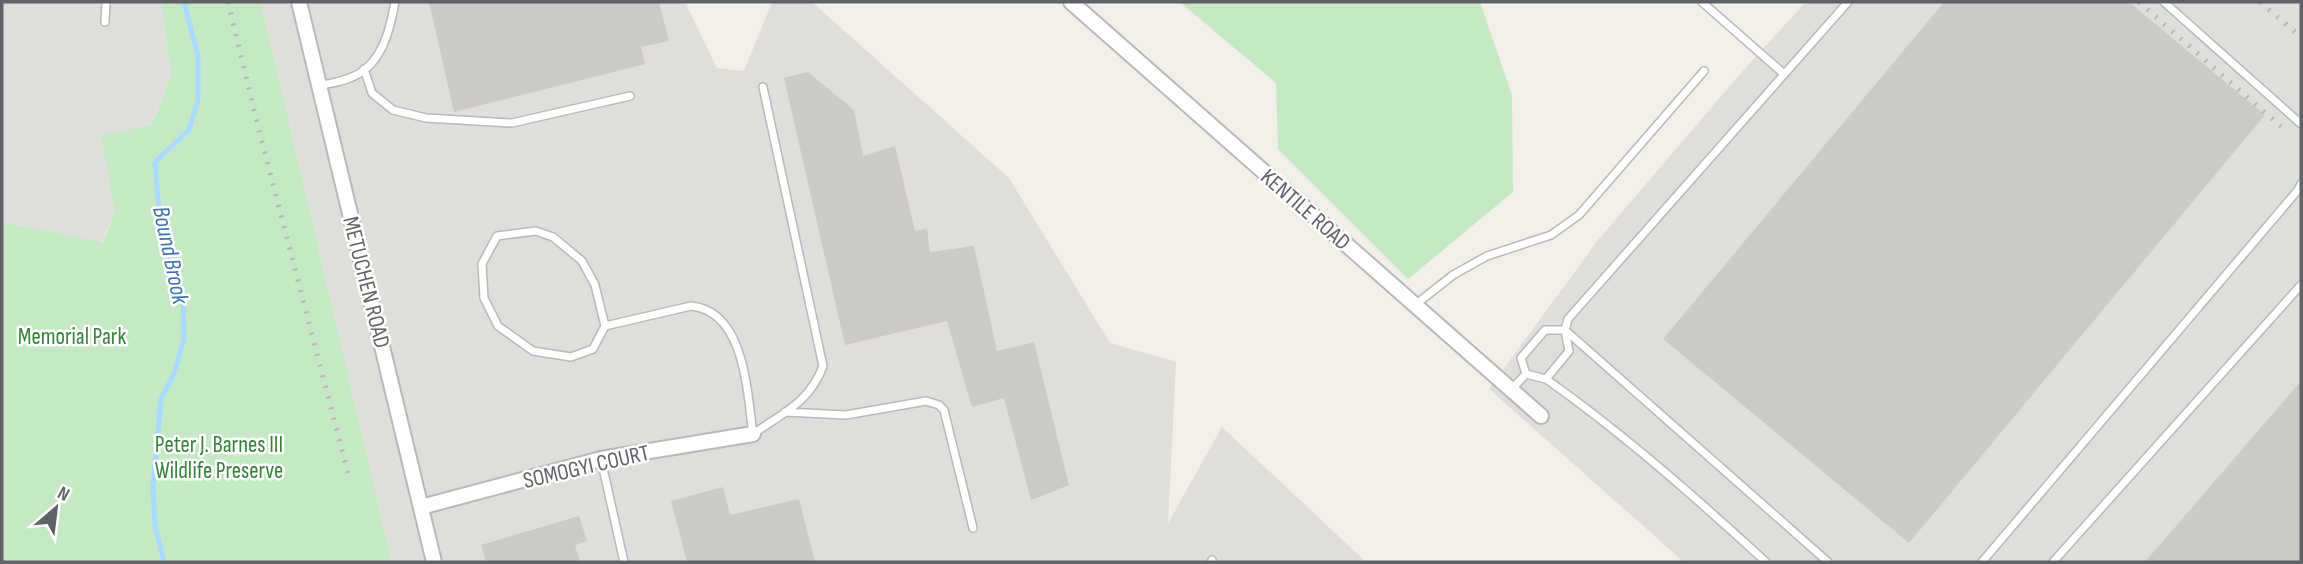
<svg xmlns="http://www.w3.org/2000/svg" width="2303" height="564" viewBox="0 0 2303 564" font-family="'Sofia Sans Condensed',sans-serif">
<style>
.industrial{fill:#e0deda}
.green{fill:#c5e8c5}
.lines{fill:none;stroke-linecap:round;stroke-linejoin:round}
.stream{stroke:#aadaff;stroke-width:5}
.building{fill:#cccac5}
.service-casing{stroke:#b5b8bc;stroke-width:10}
.minor-casing{stroke:#b5b8bc;stroke-width:18}
.service{stroke:#fff;stroke-width:7}
.minor{stroke:#fff;stroke-width:14}
.rail{stroke:#b6b7b8;stroke-width:5;stroke-dasharray:2 9;stroke-linecap:butt}
.labels{text-anchor:middle;stroke-width:5;stroke-linejoin:round;paint-order:stroke}
.street-label{font-size:23px;fill:#5f6368;stroke:#fff}
.park-label{font-size:23px;fill:#348238;stroke:#fff}
.water-label{font-size:24px;font-style:italic;fill:#4174aa;stroke:#fff}
</style>
<rect width="100%" height="100%" fill="#f1efe8"/>
<!-- industrial -->
<path class="industrial" d="M2,2h159l10,73 -69,167 -100,-20z
M261,2h424l32,66 27,3 28,-69h40l197,176 101,165 66,19 -8,161 54,-96 144,135h-974z
M1806,2h495v560h-617l-195,-173 109,-149 148,-173z"/>
<!-- green -->
<path class="green" d="M161,2h100l131,560h-390v-340l101,20 12,-31 -14,-76 50,-10 20,-50z
M1180,2h300l32,93 1,97 -105,87 -130,-130 -2,-66z"/>
<g class="lines">
<!-- stream -->
<path class="stream" d="M164,562l-9,-37 -2,-39 8,-87 13,-25 10,-35 -1,-47 -18,-46 -7,-47 -3,-37 34,-32 9,-30v-44l-14,-54"/>
</g>
<!-- building -->
<path class="building" d="M429,2h230l10,39 -28,6 4,17 -191,48z
M1944,2h185l136,113 -356,428 -246,-204z
M808,72l46,38 9,46 32,-10 20,85 12,-2 3,23 44,-6 23,105 37,-9 35,143 -38,15 -27,-102 -32,9 -25,-86 -102,24 -61,-267z
M2301,381v181h-156z
M723,487l7,28 69,-16 16,63h-128l-16,-61z
M579,516l8,25 -12,4 5,17h-94l-5,-17z"/>
<g class="lines">
<!-- service casing -->
<g class="service-casing">
<path id="service" d="M1702,2l82,72
M2164,2l137,122
M105,22l1,-20
M364,69l8,24 21,17 33,8 86,5 118,-27
M319,86c11,-3 23,-4 33,-9 30,-12 38,-47 43,-75
M1415,305l38,-30 34,-19 64,-21 28,-20 125,-144
M605,326l-10,-41 -13,-24 -29,-24 -17,-6 -39,5 -15,28 2,34 14,28 35,25 38,6 22,-8 12,-23 86,-20c54,5 56,86 62,128 30,-21 57,-32 70,-68l-60,-279
M1545,330h20l4,21 -23,28 -20,-5 -5,-16z
M1546,379c78,55 150,119 220,183
M1511,390l15,-16
M785,412l61,3 80,-14 13,4 5,5 29,118
M601,459l23,103
M1211,562l1,-2
M1828,562l-263,-232 3,-11 280,-317
M1982,562l316,-372 3,-6
M2053,562l248,-277"/>
</g>
<!-- minor casing -->
<g class="minor-casing">
<path id="minor" d="M299,2l135,560
M1071,2l470,414
M421,507l180,-48 152,-25"/>
</g>
<!-- service -->
<use href="#service" class="service"/>
<!-- minor -->
<use href="#minor" class="minor"/>
<!-- rail -->
<path class="rail" d="M228,2l30,124 92,355
M2139,2l146,128
M2260,2l41,35"/>
</g>
<g class="labels">
<!-- street labels -->
<g class="street-label">
<text transform="translate(1306 209) rotate(41)" y="8">KENTILE ROAD</text>
<text transform="translate(367 282) rotate(76)" y="8">METUCHEN ROAD</text>
<text transform="translate(586 466) rotate(-13)" y="8">SOMOGYI COURT</text>
</g>
<!-- park labels -->
<g class="park-label">
<text x="72" y="344">Memorial Park</text>
<text x="219" y="452">Peter J. Barnes III<tspan x="219" dy="26">Wildlife Preserve</tspan></text>
</g>
<!-- water labels -->
<g class="water-label">
<text transform="translate(171 255) rotate(78)" y="8">Bound Brook</text>
</g>
</g>
<!-- border -->
<rect width="2303" height="564" fill="none" stroke="#5f6368" stroke-width="7"/>
<!-- north arrow -->
<g transform="translate(56 508) rotate(28)" stroke="#ffffff" stroke-width="5" paint-order="stroke">
<path d="M0-5L12 26L0 18L-12 26Z" fill="#5f6368"/>
<text y="-10" font-size="19" font-weight="bold" text-anchor="middle" fill="#5f6368">N</text>
</g>
</svg>
